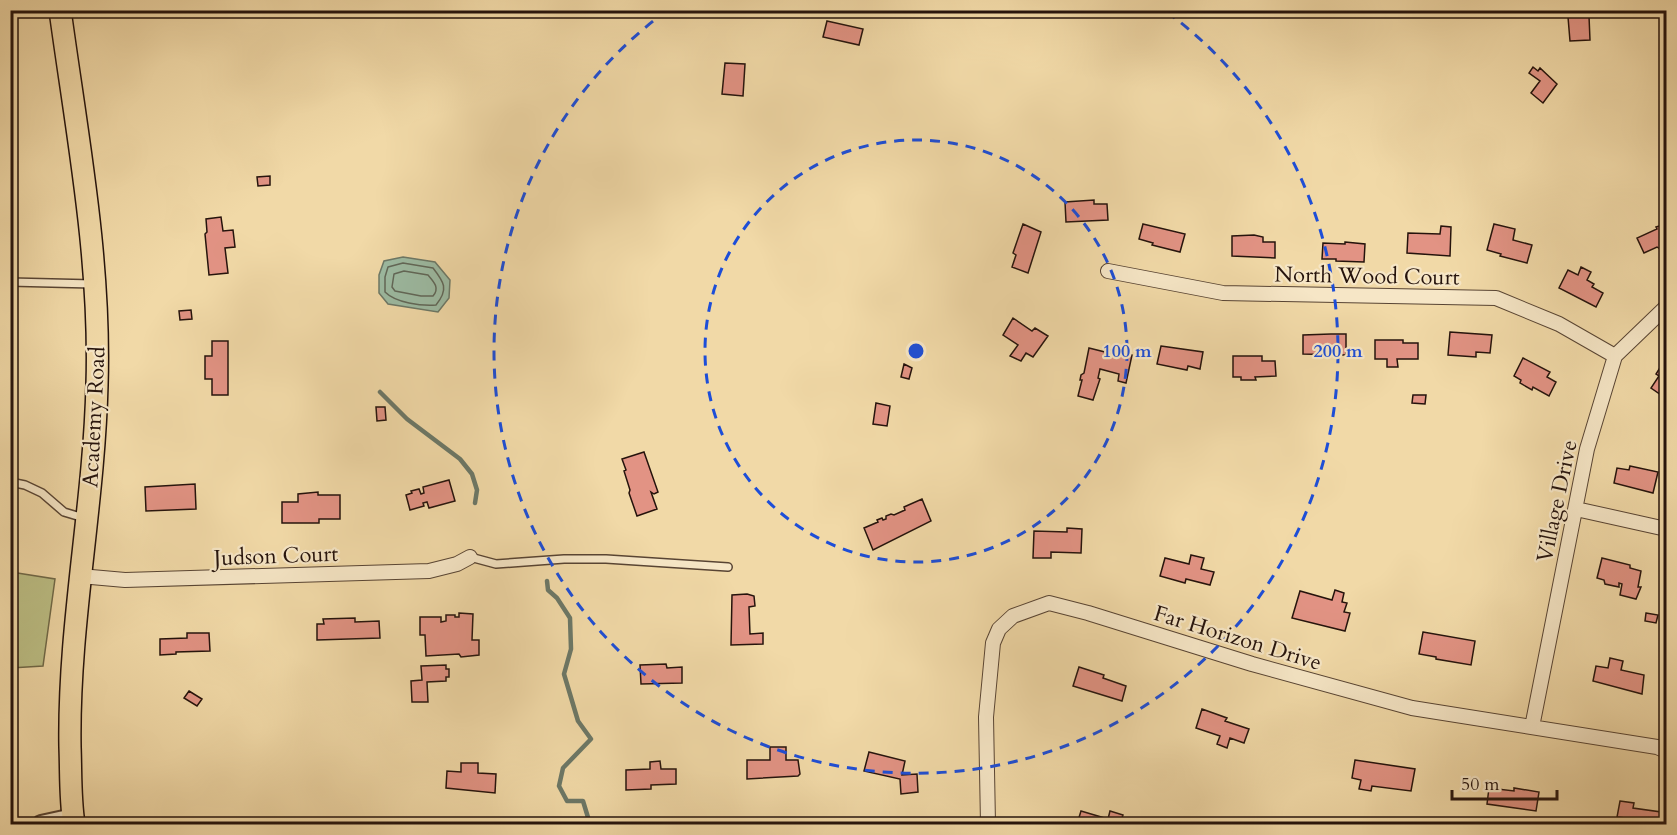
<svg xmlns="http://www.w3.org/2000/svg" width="1677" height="835" viewBox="0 0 1677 835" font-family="Cardo,serif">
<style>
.green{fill:#bcbf85;stroke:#706948;stroke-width:1.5}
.water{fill:#9cbba3;stroke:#6c7867;stroke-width:1.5}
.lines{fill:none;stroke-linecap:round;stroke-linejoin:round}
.shore{stroke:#606758;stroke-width:1.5}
.stream{stroke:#6c7867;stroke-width:4.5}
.building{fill:#e29384;stroke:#25130c;stroke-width:1.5}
.service-casing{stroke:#584433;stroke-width:10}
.minor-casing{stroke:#584433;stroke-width:16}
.tertiary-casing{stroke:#584433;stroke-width:20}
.primary-casing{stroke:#25130c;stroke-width:24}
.service{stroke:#f6e6c6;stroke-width:7}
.minor{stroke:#f6e6c6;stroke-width:14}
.tertiary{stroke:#f6e6c6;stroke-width:16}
.primary{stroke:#f1d9a7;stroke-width:21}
.ring{fill:none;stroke:#1d4ed8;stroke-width:3;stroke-dasharray:10 8}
.labels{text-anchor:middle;stroke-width:4.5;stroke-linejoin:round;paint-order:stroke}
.street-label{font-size:22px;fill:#25130c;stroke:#f6e6c6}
.centre{fill:#1d4ed8;stroke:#f6e6c6;stroke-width:3}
.ring-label{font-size:18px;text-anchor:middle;font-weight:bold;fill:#1d4ed8;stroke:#f6e6c6;stroke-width:4.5;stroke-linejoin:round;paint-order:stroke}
</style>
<rect width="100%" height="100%" fill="#f1d9a7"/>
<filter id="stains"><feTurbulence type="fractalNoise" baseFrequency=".00333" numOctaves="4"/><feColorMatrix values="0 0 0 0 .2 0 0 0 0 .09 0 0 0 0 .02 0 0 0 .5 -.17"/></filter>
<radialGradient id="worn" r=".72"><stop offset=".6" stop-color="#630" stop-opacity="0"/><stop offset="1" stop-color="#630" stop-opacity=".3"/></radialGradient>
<!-- green -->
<path class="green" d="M11,572l44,7 -12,87 -32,2z"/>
<!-- water -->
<path class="water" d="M403,257l32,5 15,18 -1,18 -11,14 -50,-8 -9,-11v-18l5,-14z"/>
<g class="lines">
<!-- shore -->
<path class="shore" d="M403,263l30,5c11,14 16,21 3,37 -15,1 -40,-2 -51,-13v-15l3,-10z
M404,271l24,4c6,7 12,13 5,21h-12l-26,-5 -3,-4 2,-13z"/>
<!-- stream -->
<path class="stream" d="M380,392l27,27 53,40 12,15 5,16 -2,13
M547,581l1,9 9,8 13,20 1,31 -7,25 14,47 13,18 -28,29 -4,18 8,15h16l7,23"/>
</g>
<!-- building -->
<path class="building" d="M1554,10h26v6h9l1,24 -20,1 -2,-24h-13z
M827,21l36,8 -4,16 -36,-8z
M725,63l20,1 -2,32 -21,-2z
M1533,67l5,4 2,-3 17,16 -14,19 -12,-10 9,-12 -11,-8z
M270,176v9l-12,1 -1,-9z
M1094,200v4h13l1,16 -42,2 -1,-20z
M221,217l2,14 10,-1 2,17 -10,1 3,25 -19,2 -4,-41 2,-2 -1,-13z
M1023,224l18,8 -13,41 -16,-6 4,-12 -3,-2z
M1143,224l42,10 -5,18 -28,-7 1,-2 -14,-4z
M1494,224l21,5 -2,11 19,5 -5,18 -27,-7 1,-2 -14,-4z
M1666,224v22l-6,3 -3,-2 -13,6 -7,-15 20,-9 -1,-2z
M1441,226l10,1 -1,29 -43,-3 1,-20 32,1z
M1254,235l9,2v5h12v16l-43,-2v-20z
M1345,242l20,2 -1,18 -28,-1v-2h-14l1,-16 22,1z
M1581,267l10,5 -4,8 7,4 -2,3 11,6 -7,14 -37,-19 9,-18 10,5z
M191,310l1,9 -12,1 -1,-9z
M1013,318l19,13 3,-3 13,8 -15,21 -7,-4 -5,8 -11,-5 8,-11 -15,-10z
M1450,332l42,3 -2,18 -14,-1v5l-28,-2z
M1331,334h15v21l-43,-1v-19z
M1375,340h28v3h15v16h-21l1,8h-11v-8h-12z
M212,341h16v54h-16v-16h-7v-23h7z
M1161,346l42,6 -3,17 -12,-3 -1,4 -30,-6z
M1089,348l16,4v-3l27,6 -6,28 -8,-2 1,-7 -19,-5 -2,9 2,1 -7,21 -15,-4 4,-16h-2l1,-5 3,-2z
M1233,356h29v5h13l1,15 -21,1 1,3h-15v-3h-8z
M1523,358l27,14 -3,5 9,5 -7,14 -16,-9 -1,3 -12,-7 1,-3 -7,-4z
M1666,358v35l-2,4 -13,-9 8,-12 -3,-2z
M904,364l8,4 -3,11 -8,-2z
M1413,395h13l-1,9 -13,-1z
M876,403l14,3 -3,20 -14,-2z
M376,407h9l1,13 -9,1z
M644,452l14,40 -4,2 -3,-2 6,17 -20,7 -8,-23 1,-3 -6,-19 2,-1 -4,-11z
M1630,466l28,6 -5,21 -39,-10 3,-15 12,2z
M449,480l6,21 -26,7 -2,-6 -4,1 1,3 -14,4 -4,-15 6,-2 -1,-2 8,-2 2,5 3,-1 -1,-6z
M195,484l1,25 -50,2 -1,-24z
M318,492v3h22v24h-21v4h-37v-21h16v-8z
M922,499l9,22 -58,29 -9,-22 14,-6 -1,-2 5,-2 1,2 3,-1v-3l5,-2 3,1 11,-5 -1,-3z
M1067,528l15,1 -1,24 -30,-1v6h-18l1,-27 33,1z
M1191,555l13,3 -3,11 13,3 -4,13 -24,-6 -1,4 -25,-7 5,-18 24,6z
M1602,558l28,7v3l11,3 -3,16h3l-5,12 -16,-4 2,-11 -3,-1v4l-14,-3 -1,-4 -7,-2z
M1335,590l9,3 -2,9 5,1 -3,9 6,1 -5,18 -53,-13 8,-27 32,9z
M747,594l7,2 1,10 -6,1 1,27 13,-1v11l-32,1 1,-50z
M459,613l14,1 -1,26h7v15l-18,2 -2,-3 -33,2 -1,-21h-5v-18h21v5l5,-1v-6h9v2h4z
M1646,613l12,2 -2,8 -11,-2z
M355,618v4l24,-1 1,17 -63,2v-16h7l-1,-5z
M1423,632l52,9 -4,24 -35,-6v-2l-17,-3z
M187,633h22l1,18 -34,1v2l-16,1v-16l27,-1z
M1610,658l13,3 -2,9 23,5 -2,19 -49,-13 3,-15 12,2z
M666,664l1,4 15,-1v16l-41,1 -1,-19z
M446,665v4h3v8h-3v4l-19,1 1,20h-16l-1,-21 11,-1 -1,-14z
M1079,667l25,8 -1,3 23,8 -4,15 -49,-15z
M189,691l13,8 -5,7 -13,-8z
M1202,709l25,9 -2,3 24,8 -5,14 -14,-5 -3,10 -10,-4 3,-8 -24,-8z
M770,747h16v13h12l2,14 -2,2 -51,3v-19h23z
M869,752l36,9 -3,14 15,-1 1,18 -17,2 -1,-15 -36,-8z
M1355,760l60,9 -4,22 -39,-5 -1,5 -12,-2 2,-9 -9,-2z
M660,761l1,8h15v15l-25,1v4l-25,1v-20l24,-1v-7z
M461,763h17v10l18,1 -1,19 -49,-5 1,-17 14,1z
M1489,788l25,3v-3l25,4 -3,19 -49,-7z
M1620,801l14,2 -1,5 28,4 -1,12h-36l1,-6 -8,-1z
M1081,811l27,8 2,-8 13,4 -3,9h-43z"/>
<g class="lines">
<!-- service casing -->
<g class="service-casing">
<path id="service" d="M10,282l83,2
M10,482l15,3 17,8 22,19 20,6
M470,557l26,7 68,-5h42l122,8"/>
</g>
<!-- minor casing -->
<g class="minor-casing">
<path id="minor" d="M1108,271l115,22 273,5 63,26 56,32
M1576,509l90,20
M80,576l45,4 304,-9 28,-7 13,-7
M1532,727l55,-278 28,-93 51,-49
M988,824l-2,-107 7,-74 6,-14 14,-13 36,-13 39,10 164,51 160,44 245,39 9,4"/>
</g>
<!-- tertiary casing -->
<g class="tertiary-casing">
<path id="tertiary" d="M41,824l32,-7"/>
</g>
<!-- primary casing -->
<g class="primary-casing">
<path id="primary" d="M60,10c17,125 41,249 37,375 -3,121 -29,241 -27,362 1,26 0,52 4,77"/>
</g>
<!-- service -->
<use href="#service" class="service"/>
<!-- minor -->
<use href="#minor" class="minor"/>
<!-- tertiary -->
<use href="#tertiary" class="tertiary"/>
<!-- primary -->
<use href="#primary" class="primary"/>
</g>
<!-- distance rings -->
<g class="ring">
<circle cx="916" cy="351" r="211"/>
<path d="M1167 12A422 422 0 1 1 665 12"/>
</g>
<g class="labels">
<!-- street labels -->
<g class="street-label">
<text transform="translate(1367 275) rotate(1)" y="8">North Wood Court</text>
<text transform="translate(93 417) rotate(-87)" y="8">Academy Road</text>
<text transform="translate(1556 501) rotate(-78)" y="8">Village Drive</text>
<text transform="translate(276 555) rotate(-2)" y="8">Judson Court</text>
<text transform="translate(1238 637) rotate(17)" y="8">Far Horizon Drive</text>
</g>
</g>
<circle cx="916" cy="351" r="9" class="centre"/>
<g class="ring-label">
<text x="1127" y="357">100 m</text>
<text x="1338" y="357">200 m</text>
</g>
<!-- margin -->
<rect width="1677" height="835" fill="none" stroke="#f1d9a7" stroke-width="36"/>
<rect x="12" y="12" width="1653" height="811" fill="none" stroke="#25130c" stroke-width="3"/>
<rect x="18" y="18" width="1641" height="799" fill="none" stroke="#25130c" stroke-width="1.5"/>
<!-- scale -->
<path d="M1452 790v9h105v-9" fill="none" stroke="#25130c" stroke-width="3"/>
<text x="1461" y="790" font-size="18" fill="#25130c" stroke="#f6e6c6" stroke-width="4.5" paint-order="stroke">50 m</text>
<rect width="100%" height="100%" filter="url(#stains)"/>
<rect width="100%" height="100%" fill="url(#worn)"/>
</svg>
